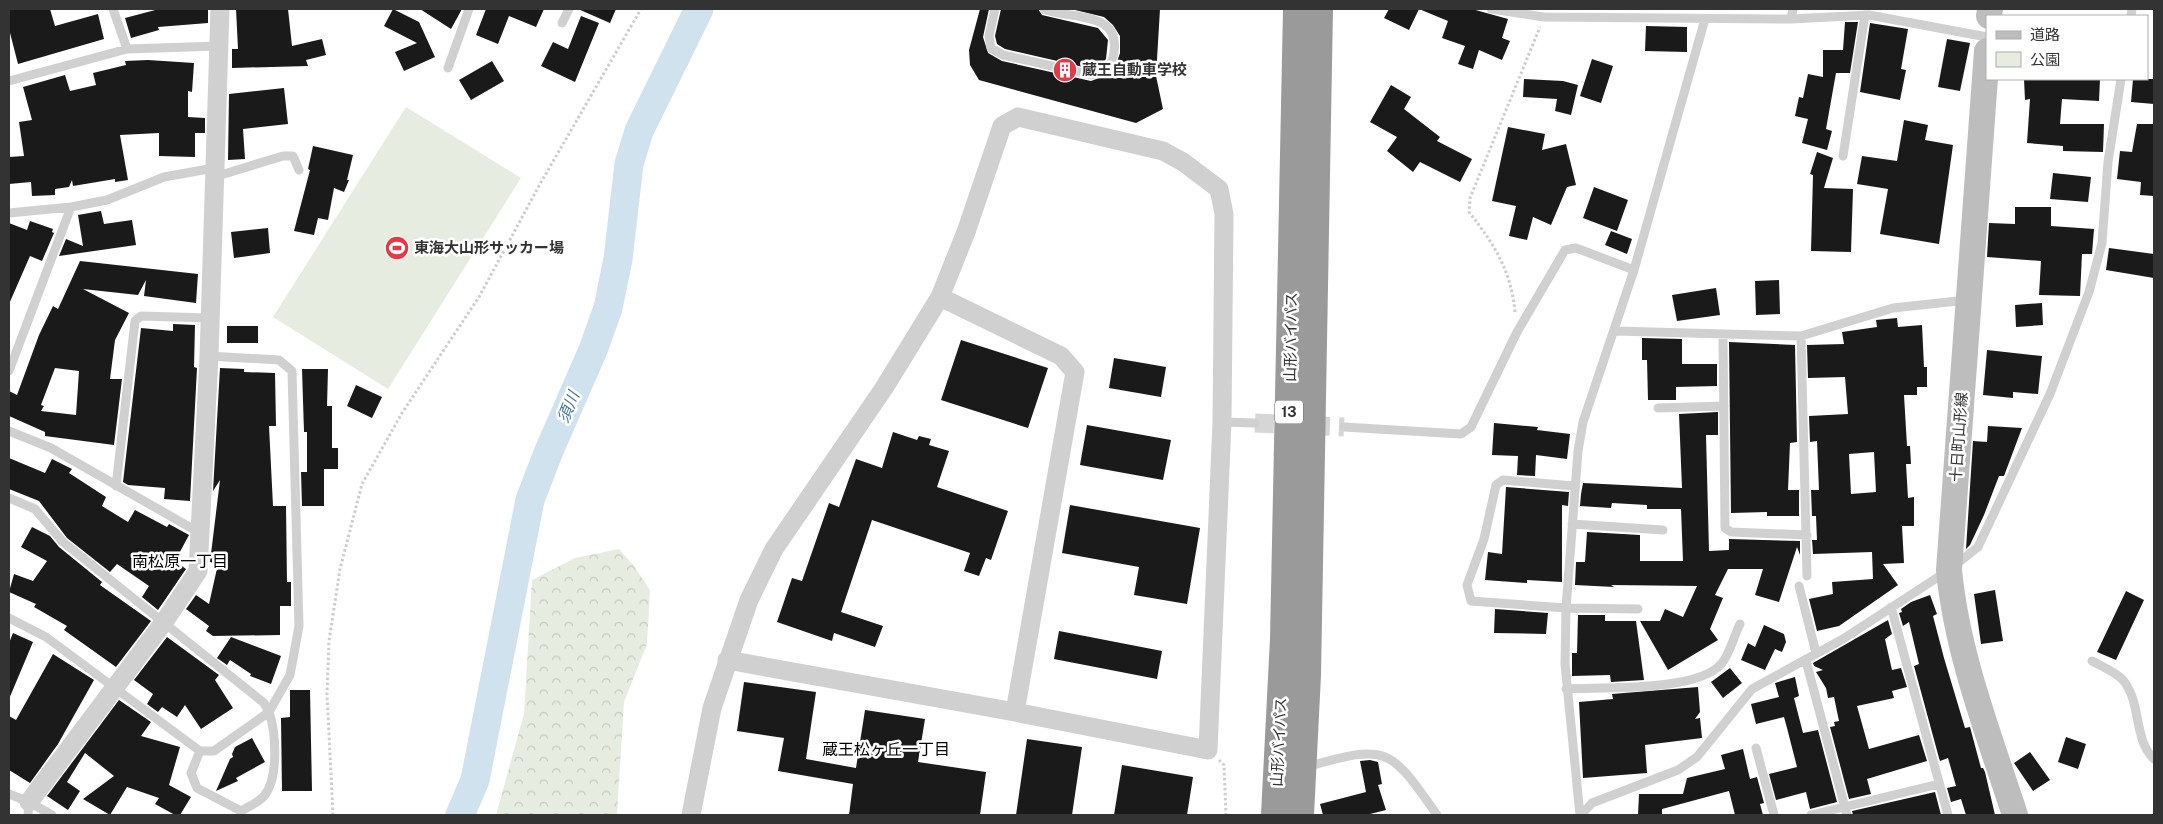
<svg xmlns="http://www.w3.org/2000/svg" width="2163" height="824" viewBox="0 0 2163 824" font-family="'Public Sans','Noto Sans JP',sans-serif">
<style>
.green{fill:#e6ecdf}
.forest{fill:url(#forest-crowns)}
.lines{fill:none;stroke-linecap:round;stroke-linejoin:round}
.river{stroke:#cfe2ee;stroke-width:29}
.building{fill:#1a1a1a;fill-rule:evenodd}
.street-tunnel{stroke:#d6d6d6;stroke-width:19;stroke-dasharray:19 9;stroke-linecap:butt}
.path{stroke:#cdcdcd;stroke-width:3;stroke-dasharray:2.5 2.5;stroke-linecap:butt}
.lane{stroke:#d0d0d0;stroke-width:9}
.street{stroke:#d0d0d0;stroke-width:19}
.secondary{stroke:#bdbdbd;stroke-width:26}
.highway{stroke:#9a9a9a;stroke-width:28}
.labels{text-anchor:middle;stroke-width:5;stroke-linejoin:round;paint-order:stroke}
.shield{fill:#fff;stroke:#707070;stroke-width:1}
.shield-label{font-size:14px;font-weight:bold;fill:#333}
.poi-label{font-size:15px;font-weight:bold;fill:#333;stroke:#fff;text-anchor:start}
.street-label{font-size:15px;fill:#333;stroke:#fff}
.water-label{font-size:16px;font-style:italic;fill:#3f7597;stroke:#fff}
.neighbourhood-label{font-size:16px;fill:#000;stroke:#fff}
</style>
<defs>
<pattern id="forest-crowns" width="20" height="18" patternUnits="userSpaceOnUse" patternTransform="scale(1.25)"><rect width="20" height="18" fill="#e6ecdf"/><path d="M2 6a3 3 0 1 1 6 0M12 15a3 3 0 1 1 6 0" fill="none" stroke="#c6cbc0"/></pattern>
</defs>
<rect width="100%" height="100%" fill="#fff"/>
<!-- green -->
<path class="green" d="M406,107l115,71 -133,211 -115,-72z"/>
<!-- forest -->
<path class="forest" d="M619,549l15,17 16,24 -3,54 -23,58 -7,113h-121l28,-101 8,-134 43,-22z"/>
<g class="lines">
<!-- river -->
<path class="river" d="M460,815l15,-35 55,-280 18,-47 45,-103 15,-42 10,-49 11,-95 10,-33 60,-122"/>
</g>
<!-- building -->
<path class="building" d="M9,9h41l5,17 43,-12 6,25 -86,25 -9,-35z
M159,9h49v14l-50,4 1,3 -28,8 -6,-20z
M236,9h52l4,37 30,-7 4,16 -20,5 2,6 -76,2v-19h6z
M393,9l26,13 16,35 -31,14 -9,-19 22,-9 -33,-17z
M420,9h42l-11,20z
M486,9h58l-8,18 -27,-11 -11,28 -22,-9z
M578,9h38l-6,14z
M980,9h9l-6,28 5,16 14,8 89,20 16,-6 8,-7 5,-15v-17l-7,-11 -9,-8 -33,-8h89l-4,67 7,33 -27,14 -157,-43 -9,-15 -1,-15z
M1001,9h37l4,6 56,13 10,12 -2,19 -5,6 -9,4 -87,-20 -8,-5 -2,-8z
M1389,9h30l-10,21 -25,-12z
M1419,9h53l36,10 -6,19 8,3 -8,19 -23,-10 -6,19 -15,-5 7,-18 -23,-8 6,-17z
M581,16l18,7 -24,59 -34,-16 12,-24 15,7z
M1845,22h13l-8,51h-14l-10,56 6,2 -5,19 -25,-7 6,-24 -13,-3 4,-19 4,1 5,-24 15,3v-27h20z
M1870,23l38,6 -7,40 5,1 -6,30 -40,-8z
M1646,26l41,1v25l-42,-1z
M1947,39l23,4 -10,48 -22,-4z
M1592,59l21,7 -12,37 -21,-7z
M148,60l46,3 -2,29 -4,-1v26l17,1v15h-10v24l-36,-1v-23l-39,2 8,45 -13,2v-3l-42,7 -1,-6 -3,7 -14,2v6l-23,1 -1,-14 -22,2v-27l15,-1 -5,-34 13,-2 -9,-33 42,-12 5,16 26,-6 -3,-12 33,-8 -1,-4z
M492,61l12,20 -33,19 -12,-20z
M1524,79l39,2 15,4 -7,30 -16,-4 2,-12 -34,-2z
M2024,79h76l-1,22 -37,-2 -2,25h44l-1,28 -40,-1v-5l-36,-3 3,-44 -5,1z
M2133,79h21v25l-23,-2z
M1391,85l20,12 -7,12 36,28 -3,4 35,18 -12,23 -40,-20 -7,10 -26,-21 10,-14 -27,-15z
M284,88l4,36 -45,5 2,30 -17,1 1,-66z
M1904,120l24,5 -3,15 28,5 -14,99 -59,-10 8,-45 -31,-5 5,-28 35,5z
M2137,124h17v72l-14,-1 1,-13 -24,-3 3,-28 12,1z
M1508,127l37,7 -3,16 24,-6 10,41 -9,2 -16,38 -18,-8 -6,23 -18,-4 7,-30 -24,-5z
M313,146l40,9 -6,25h2l-5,12 -10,-4 -6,32 -10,-2 -4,17 -20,-4 16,-61 -2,-1z
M1817,152l16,6 -9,30 29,1 -2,63 -40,-1 2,-76 -3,-1z
M2053,173l38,4 -3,25 -38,-3z
M1594,187l34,13 -11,31 -34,-13z
M2015,207h36v19l43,3 -2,25h-10l-2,42 -41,-1 2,-34 -54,-4 2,-34 26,1z
M101,211l3,13 28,-4 4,25 -77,11 7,-17 17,7 -5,-31z
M30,221l23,8 -1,3 2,1 -12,28 -12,-5 -21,48v-81l18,7z
M268,228l2,25 -36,5 -3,-26z
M1611,231l21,8 -5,15 -22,-9z
M2109,248l45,6v24l-48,-8z
M80,261l118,13 -2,29 -52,-7 2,-16 -8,15 -55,-6 46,24 -14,27 -5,39h12l-8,66 -69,-9v-4l-36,-16v-25l8,4 22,-60 14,-29 5,3zM55,368l24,3 -3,44 -35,-4 3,-5 -3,-1z
M1779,280l1,34 -24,1 -1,-34z
M1716,288l4,27 -43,6 -5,-26z
M2042,303l1,22 -27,2 -1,-22z
M1897,318l1,9 24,-2 2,42h3v20h-10v8h-13l3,51h3l1,18h-5l2,34 6,-1v29h-12l2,37 -21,1 15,21 -59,41 -22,5 -8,-32 24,-5 -1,-12 41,-3 -1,-27 -59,2 -1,-14h5l-1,-24h-4l-1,-26h8l-2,-49 -7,1 -1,-26 39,-2 -3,-37 -37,1 -1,-33 37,-1 -2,-12 35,-5 -1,-7zM1874,452l2,40 -25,2 -2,-40z
M173,324l22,1 -1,42 3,1 -7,133 -26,-2 1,-11 -37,-3 -5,-3 18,-154 32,3z
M227,326h31v17h-31z
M1642,338l40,1v25h35v22l-41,1v13h-28l-1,-40h-5z
M961,340l87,28 -20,60 -87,-28z
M1729,342l66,3 2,97 -7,1 -2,47h11v26h-32v-4l-36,1z
M1987,350l55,6 -4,38 -25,-2v6l-30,-3z
M1114,358l52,9 -5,30 -52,-9z
M220,368l24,1v3l31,1 1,53h-7l4,80h13l1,76h4v24h-11v29l-67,1 -7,-5 3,-5 -23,-17 10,-14 13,9 9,-40 -8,-2 10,-82 -7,11z
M302,369h26l-1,37h5v42h6v21h-14v37h-22l-1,-34h6v-40h-3z
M356,385l26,12 -10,21 -25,-12z
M1718,412v23h-12l3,116 20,-1v-11l71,2v14l-3,-8 -18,55 -24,-7 8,-26h-35l-13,26 8,3 -13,31 8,11 -50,30 -28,-49h20l5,-12 18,8 14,-31 -86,-1 3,2 -39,-2 1,-23h9l2,-30 53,3v26h43l-2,-52h-34v-4l-35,-2 -1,5 -31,-2 1,-12 2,-11 99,5 -3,-74z
M1494,423l44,4 -1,3 33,4 -3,25 -31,-4 -1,21 -18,-1 1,-19 -26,-1z
M1087,425l84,15 -8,40 -83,-15z
M1988,426l34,2 -18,48h-5l-15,39 -14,30 -4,4 7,-108 14,1z
M893,432l24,8 2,-4 12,3 -2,6 20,6 -12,36 71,24 -17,49 -5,-2 -7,18 -15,-5 6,-18 -98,-33 -31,92 42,14 -8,21 -41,-14 -2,8 -55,-19 15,-44 10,3 27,-78 10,4 17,-48 26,9z
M9,458l36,15 7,-14 20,10 -3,4 37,24 -4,9 26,16 7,-12 32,17 2,-3 20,11 -14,26 11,8 -28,41 -16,-13 7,-11 -32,-22 -7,8 -43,-34 -28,-37 -30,-12z
M1506,487l63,5 -1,14 -6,-1v77l-35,-2v3l-42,-3 3,-28 14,2z
M1070,505l130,23 -13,76 -53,-9 5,-28 -77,-14z
M32,527l18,9 9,11 43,35 -2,3 51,36 -35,46 -52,-37 3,-4 -33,-19 2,-3 -27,-12 5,-18 19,7 14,-20 -26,-14z
M1995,590l8,51 -22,3 -7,-50z
M2126,591l18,9 -28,60 -19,-8z
M1930,595l7,19 -4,2 11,42 21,70 5,-1 11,41h2l2,4 10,43h-29l-5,-16 -10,3 -4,-14 9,-2 -8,-28 -8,3 -1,-3 -25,-92 5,-2 -10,-42 -6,4 -4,-13 3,-1 -1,-3 10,-7z
M1495,609l53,4 -2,21 -52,-1z
M1578,615h27v6h31l8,59 -33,2 -1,-7 -38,1v-23h5z
M1888,620l4,14 -7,5 7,31 9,-2 6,19 -15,4 2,7 -37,8 12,43 50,-14 8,26 -60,18 4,15 -22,5 -19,-72 5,-1 -1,-4 5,-1 -5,-24 -6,1 -2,-10 -10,-16 7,-2 -9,-4 -1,-3z
M1764,625l20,9 2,8 -4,10 -7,-3 -10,21 -24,-10 7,-17 7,4z
M1059,631l103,20 -5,28 -103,-20z
M13,633l20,9 -24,57v-56z
M167,637l52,38 -4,5 18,28 -32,21 -16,-24 -8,12 -15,-10 -4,5 -11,-8 6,-10 -19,-14z
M231,637l50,19 -10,28 -21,-8 1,-2 -21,-14 -3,5 -10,-7z
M53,654l41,26 -36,64 -28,39 -21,-13v-54l7,4z
M1730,668l12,15 -19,15 -12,-16z
M1795,677l4,19 -5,2 9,35 15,-3 19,72 -27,7 -4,-17 -30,8 -7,-26 28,-7 -10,-39 -3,-11 -28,7 -5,-20 28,-7 -4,-14z
M744,682l72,10 -10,67 50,9 9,-58 60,9 -7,43 68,10 -6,43h-131l4,-31 -75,-13 6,-33 -47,-7z
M1698,687l2,25 -5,7 5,-1 2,20 -57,7 2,28 -64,5 -4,-76 34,-3 -1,-5z
M290,690h20l2,101h-30l-1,-73 9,-1z
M119,700l32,22 -10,14 39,11 -11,38 22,12 -11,18h-5l-20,-11 4,-6 -32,-11 -17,28 -27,-16 31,-23 -29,-23 -18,29 13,9 -12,19 -21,-14z
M2066,737l20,7 -8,25 -20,-7z
M252,738l13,24 -29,16 2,3 -22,10 14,-32 3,-2 -1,-3 3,-7z
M1027,739l55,8 -10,68h-56z
M1743,749l7,30 7,-2 7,26 -4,1 3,11h-28l-6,-24 -67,18v6h-24l1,-21h44l4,-16 38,-9 -4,-14z
M2030,752l20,28 -17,11 -19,-28z
M1370,760l8,2 4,22 -4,1 8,25 -20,5h-43l-3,-11 46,-12 -6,-31z
M1122,765l71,12 -6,38h-73z
M1935,792l6,23h-88l-1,-4z"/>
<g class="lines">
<!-- street-tunnel -->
<path class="street-tunnel" d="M1255,423l89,4"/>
<!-- path -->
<path class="path" d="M1515,312c-4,-42 -21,-68 -46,-100l1,-14 70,-171
M1219,760l5,5 2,50
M333,815l-6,-121 2,-53 11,-72 22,-85 40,-71 77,-116 61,-113 101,-175"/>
<!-- lane -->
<path class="lane" d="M113,9l14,40
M995,9l-6,27 2,12 12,7 89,20c13,-4 20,-8 22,-23 6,-42 -44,-32 -70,-43
M1491,9l53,8 247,2 78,-4 118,22
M2131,16l1,-7
M1791,19l2,-10
M562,23l7,-14
M448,68l21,-59
M9,81l118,-32 92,-3
M1843,156l22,-141
M214,177l69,-21h10l6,14
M9,213l62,-6 36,-7 57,-23 50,-9
M1615,331l186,5 92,-28 74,-8
M1723,335l2,193 6,4 76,3
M1801,336l6,240
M9,371l62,-164
M1658,408l66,-2
M1222,422l33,1
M1344,427l117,7 10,-7 46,-95 48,-82 11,-2 58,22
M9,431l42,17 149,85
M116,486l19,-165 6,-5 69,2
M1574,486l-71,-6 -7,5 -12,54 -17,46 4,16 95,7 72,1
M9,498l26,11 28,33 201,161 5,9 -55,39h-14l-154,-114 -37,-19
M1572,524l91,6
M1799,586l17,67
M1891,607l57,208
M1806,661l41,154
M2092,661c9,5 24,11 31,19 19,23 10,59 31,79
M1566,689c37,-2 133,3 156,-26 8,-10 12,-27 18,-39
M1756,748l18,67
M200,751l-9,22 6,15 44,23c7,-4 18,-9 23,-15 15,-18 12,-63 5,-84l21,-37 9,-49 -7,-255 -13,-11 -70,-4
M1306,767c81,-23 83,-21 131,48
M9,794l20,8 23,13
M28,815l1,-13
M1580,815l-15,-151 1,-56 12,-157 5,-29 51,-152 71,-251
M1581,815l11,-12 86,-33 19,-13 55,-68 91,-50 106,-69 29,-23 72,-153 39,-102 13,-49 6,-81 13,-83
M1811,815l128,-31"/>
<!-- street -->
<path class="street" d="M940,297l121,59 14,16 -60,340
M29,802l135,-180 34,-51 11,-215 11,-347
M691,815l21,-107 37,-108 25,-51 110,-161 56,-91 26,-65 36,-106 16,-9 145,34 20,11 36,27 5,25 -2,208 -14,328 -193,-38 -288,-52"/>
<!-- secondary -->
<path class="secondary" d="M1989,16l1,-7
M1987,51l-38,519c8,84 40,165 66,245"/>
<!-- highway -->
<path class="highway" d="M1275,815l9,-176 13,-630
M1300,815l7,-140 12,-666"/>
</g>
<!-- icons -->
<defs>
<g id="building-disc" transform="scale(1.25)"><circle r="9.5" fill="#e63946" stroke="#fff"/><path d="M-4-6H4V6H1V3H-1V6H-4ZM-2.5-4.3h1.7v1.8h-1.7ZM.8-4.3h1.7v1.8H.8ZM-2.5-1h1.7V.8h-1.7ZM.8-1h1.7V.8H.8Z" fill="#fff"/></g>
<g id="stadium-disc" transform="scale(1.25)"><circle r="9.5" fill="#e63946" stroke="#fff"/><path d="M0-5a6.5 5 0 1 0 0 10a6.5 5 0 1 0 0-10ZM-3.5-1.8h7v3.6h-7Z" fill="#fff"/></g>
</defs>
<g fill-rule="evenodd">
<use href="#building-disc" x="1065" y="70"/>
<use href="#stadium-disc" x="397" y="248"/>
</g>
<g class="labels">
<!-- shield labels -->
<rect class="shield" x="1275" y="400.5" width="28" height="23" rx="4"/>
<g class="shield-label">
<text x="1289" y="417">13</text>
</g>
<!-- poi labels -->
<g class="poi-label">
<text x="1082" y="75">蔵王自動車学校</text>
<text x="414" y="253">東海大山形サッカー場</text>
</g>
<!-- street labels -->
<g class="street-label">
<text transform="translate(1291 337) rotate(-89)" y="5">山形バイパス</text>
<text transform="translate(1959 437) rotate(-86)" y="5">十日町山形線</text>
<text transform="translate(1279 742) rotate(-87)" y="5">山形バイパス</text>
</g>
<!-- water labels -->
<g class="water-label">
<text transform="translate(568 407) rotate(-68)" y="6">須川</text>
</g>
<!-- neighbourhood labels -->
<g class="neighbourhood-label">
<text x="180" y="567">南松原一丁目</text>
<text x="886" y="755">蔵王松ヶ丘一丁目</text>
</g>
</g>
<!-- border -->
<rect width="2163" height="824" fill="none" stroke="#333333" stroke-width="20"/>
<!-- legend -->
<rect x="1986" y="15" width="162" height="65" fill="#ffffff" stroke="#adadad"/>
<rect x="1996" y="31" width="25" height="8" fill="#bdbdbd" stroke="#adadad"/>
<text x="2030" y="40" font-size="15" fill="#333333">道路</text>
<rect x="1996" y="52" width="25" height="15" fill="#e6ecdf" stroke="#adadad"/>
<text x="2030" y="65" font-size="15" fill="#333333">公園</text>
</svg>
